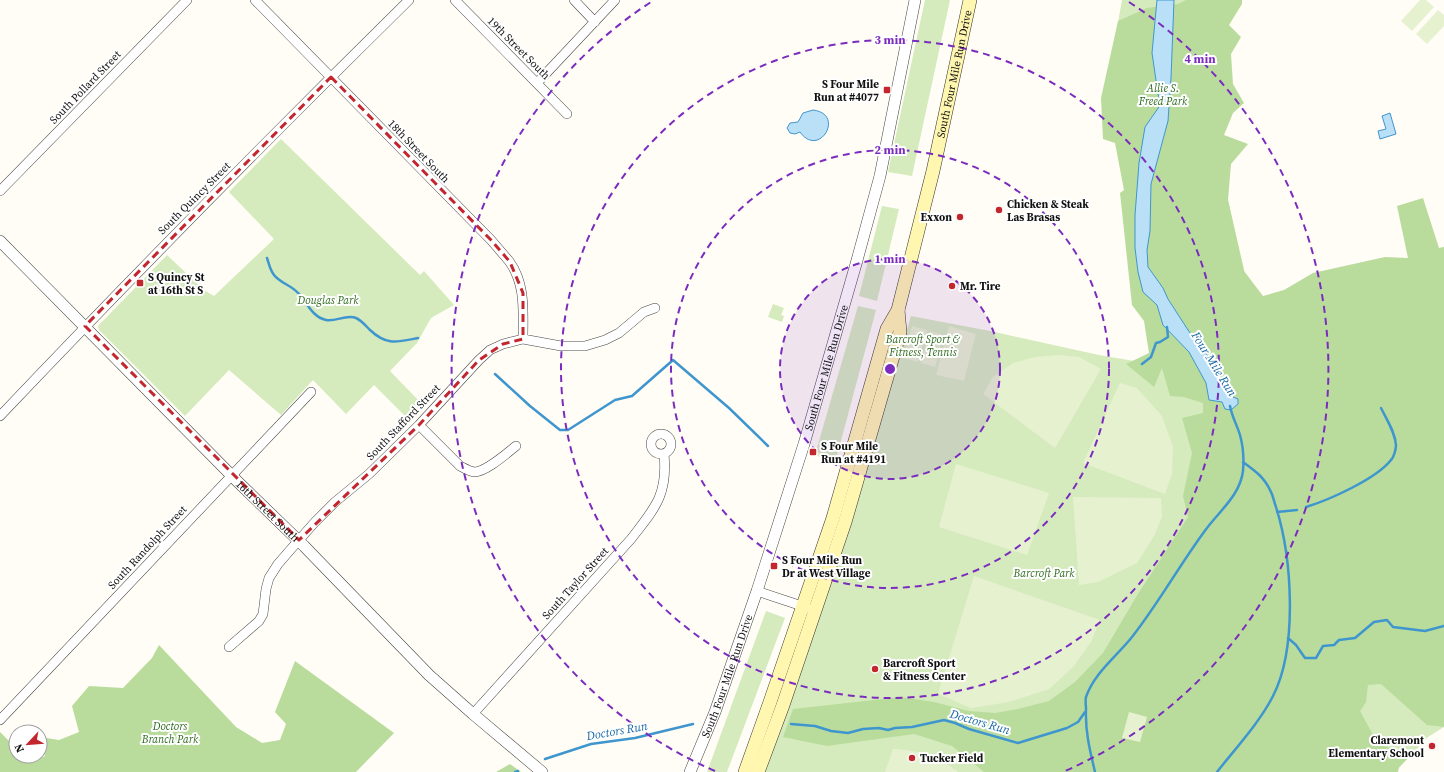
<svg xmlns="http://www.w3.org/2000/svg" width="1444" height="772" viewBox="0 0 1444 772" font-family="'Source Serif 4',serif">
<style>
.green{fill:#d5ebbd}
.forest{fill:#b9dc9c}
.pitch{fill:#e6f2cf}
.water{fill:#b9e0f7;stroke:#3f96cf}
.lines{fill:none;stroke-linecap:round;stroke-linejoin:round}
.stream{stroke:#3f96cf;stroke-width:2.5}
.minor-casing{stroke:#444;stroke-width:10}
.tertiary-casing{stroke:#444;stroke-width:12}
.secondary-casing{stroke:#333;stroke-width:14}
.minor{stroke:#fff;stroke-width:9}
.tertiary{stroke:#fff;stroke-width:11}
.secondary{stroke:#fff6b0;stroke-width:13}
.marked{fill:none;stroke:#c4262e;stroke-width:3;stroke-dasharray:8 5;stroke-linejoin:round}
.ring{fill:none;stroke:#7b2cbf;stroke-width:2;stroke-dasharray:7 5}
.poi-dot{fill:#c4262e;stroke:#fff;stroke-width:1.5}
.labels{text-anchor:middle;stroke-width:4;stroke-linejoin:round;paint-order:stroke}
.street-label{font-size:11px;fill:#111;stroke:#fff}
.poi-label{font-size:11px;font-weight:bold;fill:#111;stroke:#fff;text-anchor:start}
.park-label{font-size:11px;font-style:italic;fill:#2f6b1f;stroke:#fff}
.water-label{font-size:12px;font-style:italic;fill:#1768a6;stroke:#fff}
.centre{fill:#7b2cbf;stroke:#fff;stroke-width:2}
.ring-label{font-size:12px;text-anchor:middle;font-weight:bold;fill:#7b2cbf;stroke:#fff;stroke-width:4;stroke-linejoin:round;paint-order:stroke}
</style>
<rect width="100%" height="100%" fill="#fffdf5"/>
<!-- green -->
<path class="green" d="M925,0h25l-38,176 -24,-4z
M1122,0h110l-5,42 -3,94 4,64 24,104 192,-57v480l-16,10 -30,32v3h-635l97,-280 51,-176 79,15 109,24 41,7 36,9 -60,-338z
M281,139l139,136 4,-4 30,34 -23,13 -14,25 -27,28 32,33 -13,16 -35,-35 -28,29 -33,-34 -32,35 -52,-45 -44,46 -86,-86 -1,-4 69,-71 37,35 10,6 60,-57 -45,-47z
M882,206l17,3 -22,92 -18,-5z
M773,304l11,4 -3,7 3,1 -2,6 -14,-5z
M858,306l18,4 -41,153 -20,-8z
M766,611l19,7 -58,154h-20z"/>
<!-- forest -->
<path class="forest" d="M1186,0h56v4l-13,21 12,12 -10,17 2,30 11,19 -11,10 -9,22 24,9 -17,20 -3,36 16,71 19,25 21,-6 29,-17 72,-16 23,1 -11,-52 26,-8 16,50 5,-1v480l-17,-2 -46,-41 -13,1 -2,17 -6,9 18,33 33,11 -12,12 -1,5h-414l-32,-26 -38,-12 -87,12 -44,-9 10,-28 108,-12 33,5 35,9 26,2 23,-4 31,-8 26,-19 28,-29 33,-56 52,-80 -5,-21 9,-43 -10,-35 21,-5v-10l-19,-6 -14,-1 -8,-28 -8,19 -28,-23 23,-11 -5,-32 -12,-16 -12,-112 4,-3 -9,-47 -12,-4 -2,-41 17,-77 29,-13 31,-4z
M159,645l77,82 26,16 18,-3 6,-16 -11,-12 20,-51 99,72 -38,39h-356v-40l16,16v8h8l7,7 14,-7 -5,-14v-5l19,3 20,-8 -7,-26 17,-20 34,2 29,-30z
M510,764l11,8h-25z"/>
<!-- pitch -->
<path class="pitch" d="M1420,0h6l8,7 -22,24 -11,-10z
M1438,10l6,5v11l-17,18 -11,-10z
M912,326l15,4 -9,32 -15,-4z
M949,326l27,8 -12,47 -28,-6z
M930,331l14,4 -9,32 -14,-4z
M1059,355l20,2 22,12 -46,79 -72,-54 10,-17 20,-14 22,-6z
M1120,383l17,5 25,28 11,31 -1,27 -7,20 -82,-31z
M956,464l93,29 -22,62 -88,-28z
M1073,497l88,1 1,19 -8,19 -17,27 -39,19 -19,3z
M974,576l126,44 -9,22 -18,25 -24,22 -40,13 -38,6 -33,-14z
M1129,712l18,5 -7,25 -18,-4z
M893,749c25,1 46,8 65,23h-73z"/>
<!-- water -->
<path class="water" d="M1157,0h17l-3,78 -3,43 -17,63 -1,47 -3,19 1,17 15,21 5,11 20,31 24,31 10,25 6,9 10,4v5l-7,6 -6,-1 -3,-7 -13,-2 -3,-17 -17,-31 -26,-27 -6,-20 -14,-13 -5,-20 -3,-24v-33l4,-52 6,-36 16,-23 -3,-10 -6,-41z
M813,110c33,4 6,49 -13,22l-5,2 -5,-1 -3,-5 3,-5 8,-1 5,-9z
M1390,113l6,21 -16,5 -2,-8 8,-2 -4,-13z"/>
<g class="lines">
<!-- stream -->
<path class="stream" d="M267,258c2,6 3,12 7,17 6,8 17,10 24,18 9,9 14,24 28,27 10,2 20,-6 30,-2 5,2 10,8 14,12 17,16 27,12 48,8
M1142,364l9,-7 5,-14 4,-1 8,-5 -1,-10
M495,374l35,32 30,24h8l47,-30 17,-4 41,-36 56,48 39,38
M1306,507c23,-7 70,-28 85,-47 3,-3 5,-11 5,-15 -1,-13 -9,-25 -15,-37
M1277,512l20,-2
M1288,638l8,7 9,13h11l7,-12 11,-1 5,-5 16,-2 19,-16 13,-2 6,7 32,4 19,-5
M791,724l24,2 16,5 17,2 15,-4 16,-1 9,2 7,-2 17,-1 32,-7 11,3 14,6 49,14 49,-15 11,-6 7,-10
M545,759l46,-15 44,-6 58,-14
M515,772l3,-1
M1095,772c-5,-21 -10,-41 -9,-63 0,-4 -1,-8 0,-12 8,-24 31,-41 46,-60 26,-33 47,-71 72,-105 14,-20 36,-36 39,-61 1,-11 0,-25 -3,-36 -3,-10 -8,-18 -10,-29
M1217,772c18,-23 43,-50 56,-76 25,-49 19,-138 3,-189 -2,-5 -3,-12 -6,-17 -6,-13 -16,-20 -27,-28"/>
<!-- minor casing -->
<g class="minor-casing">
<path id="minor" d="M255,0l236,240c6,7 12,14 18,21 17,23 14,51 14,78
M455,0l112,114
M574,0l21,22
M537,83l78,-83
M0,191l187,-191
M0,416c134,-141 270,-279 409,-416
M419,425l41,41c4,2 9,5 14,6 12,0 33,-19 42,-26
M651 444a10 10 0 1 1 20 0a10 10 0 1 1-20 0Z
M757,591l51,17
M229,647l30,-26 4,-7 3,-25 3,-11 9,-14 13,-15 24,-27 20,-20 34,-28 50,-49 60,-65 11,-10 13,-6 20,-5 38,7h24l20,-6 14,-7 25,-21 11,-4
M473,714l158,-175c24,-31 37,-44 33,-85
M0,720l311,-328"/>
</g>
<!-- tertiary casing -->
<g class="tertiary-casing">
<g id="tertiary">
<path id="s1" d="M0,241l239,242 65,63 125,129 44,39 69,58"/>
<path id="s2" d="M690,772l25,-60 42,-121 47,-147 52,-180 24,-88 35,-176"/>
</g>
</g>
<!-- secondary casing -->
<g class="secondary-casing">
<g id="secondary">
<path id="s3" d="M745,772l25,-70 63,-184 54,-189 11,-19 35,-139 37,-171"/>
<path d="M758,772l25,-67 62,-183 55,-190 -2,-22"/>
</g>
</g>
<!-- minor -->
<use href="#minor" class="minor"/>
<!-- tertiary -->
<use href="#tertiary" class="tertiary"/>
<!-- secondary -->
<use href="#secondary" class="secondary"/>
</g>
<!-- marked area -->
<path class="marked" d="M331,77l160,163 19,22 13,31v46l-20,5 -24,16 -60,65 -120,115 -214,-214z"/>
<!-- distance rings -->
<circle cx="890" cy="369" r="110" fill="#7b2cbf" fill-opacity=".12"/>
<g class="ring">
<circle cx="890" cy="369" r="110"/>
<circle cx="890" cy="369" r="219"/>
<circle cx="890" cy="369" r="329"/>
<path d="M715 771A438 438 0 0 1 651 2M1129 2A438 438 0 0 1 1065 771"/>
</g>
<!-- markers -->
<g class="poi-dot">
<rect x="883" y="86" width="8" height="8" rx="2"/>
<circle cx="999" cy="210" r="4"/>
<circle cx="960" cy="217" r="4"/>
<rect x="136" y="279" width="8" height="8" rx="2"/>
<circle cx="952" cy="286" r="4"/>
<rect x="809" y="448" width="8" height="8" rx="2"/>
<rect x="770" y="562" width="8" height="8" rx="2"/>
<circle cx="875" cy="669" r="4"/>
<circle cx="1432" cy="746" r="4"/>
<circle cx="912" cy="758" r="4"/>
</g>
<g class="labels">
<!-- street labels -->
<g class="street-label">
<text transform="translate(519 48) rotate(45)" y="4">19th Street South</text>
<text dy="4" stroke="none"><textPath href="#s3" startOffset="730">South Four Mile Run Drive</textPath></text>
<text transform="translate(85 87) rotate(-46)" y="4">South Pollard Street</text>
<text transform="translate(419 151) rotate(46)" y="4">18th Street South</text>
<text transform="translate(194 198) rotate(-45)" y="4">South Quincy Street</text>
<text dy="4" stroke="none"><textPath href="#s2" startOffset="427">South Four Mile Run Drive</textPath></text>
<text transform="translate(403 422) rotate(-46)" y="4">South Stafford Street</text>
<text dy="4" stroke="none"><textPath href="#s1" startOffset="380">16th Street South</textPath></text>
<text transform="translate(147 547) rotate(-47)" y="4">South Randolph Street</text>
<text transform="translate(575 583) rotate(-48)" y="4">South Taylor Street</text>
<text dy="4" stroke="none"><textPath href="#s2" startOffset="103">South Four Mile Run Drive</textPath></text>
</g>
<!-- poi labels -->
<g class="poi-label">
<text x="879" y="88" text-anchor="end">S Four Mile<tspan x="879" dy="13">Run at #4077</tspan></text>
<text x="1007" y="208">Chicken &amp; Steak<tspan x="1007" dy="13">Las Brasas</tspan></text>
<text x="952" y="221" text-anchor="end">Exxon</text>
<text x="148" y="281">S Quincy St<tspan x="148" dy="13">at 16th St S</tspan></text>
<text x="960" y="290">Mr. Tire</text>
<text x="821" y="450">S Four Mile<tspan x="821" dy="13">Run at #4191</tspan></text>
<text x="782" y="564">S Four Mile Run<tspan x="782" dy="13">Dr at West Village</tspan></text>
<text x="883" y="667">Barcroft Sport<tspan x="883" dy="13">&amp; Fitness Center</tspan></text>
<text x="1424" y="744" text-anchor="end">Claremont<tspan x="1424" dy="13">Elementary School</tspan></text>
<text x="920" y="762">Tucker Field</text>
</g>
<!-- park labels -->
<g class="park-label">
<text x="1163" y="92">Allie S.<tspan x="1163" dy="13">Freed Park</tspan></text>
<text x="328" y="304">Douglas Park</text>
<text x="923" y="343">Barcroft Sport &amp;<tspan x="923" dy="13">Fitness, Tennis</tspan></text>
<text x="1044" y="577">Barcroft Park</text>
<text x="170" y="730">Doctors<tspan x="170" dy="13">Branch Park</tspan></text>
</g>
<!-- water labels -->
<g class="water-label">
<text transform="translate(1214 364) rotate(58)" y="4">Four Mile Run</text>
<text transform="translate(980 722) rotate(16)" y="4">Doctors Run</text>
<text transform="translate(617 731) rotate(-10)" y="4">Doctors Run</text>
</g>
</g>
<circle cx="890" cy="369" r="6" class="centre"/>
<g class="ring-label">
<text x="890" y="44">3 min</text>
<text x="1200" y="63">4 min</text>
<text x="890" y="154">2 min</text>
<text x="890" y="263">1 min</text>
</g>
<!-- north arrow -->
<g transform="translate(28 744) rotate(244)"><circle r="19" fill="#ffffff" stroke="#a0a0a0"/>
<path d="M0-3L7 15L0 10L-7 15Z" fill="#c4262e"/>
<text y="-6" font-size="11" font-weight="bold" text-anchor="middle" fill="#111111">N</text>
</g>
</svg>
